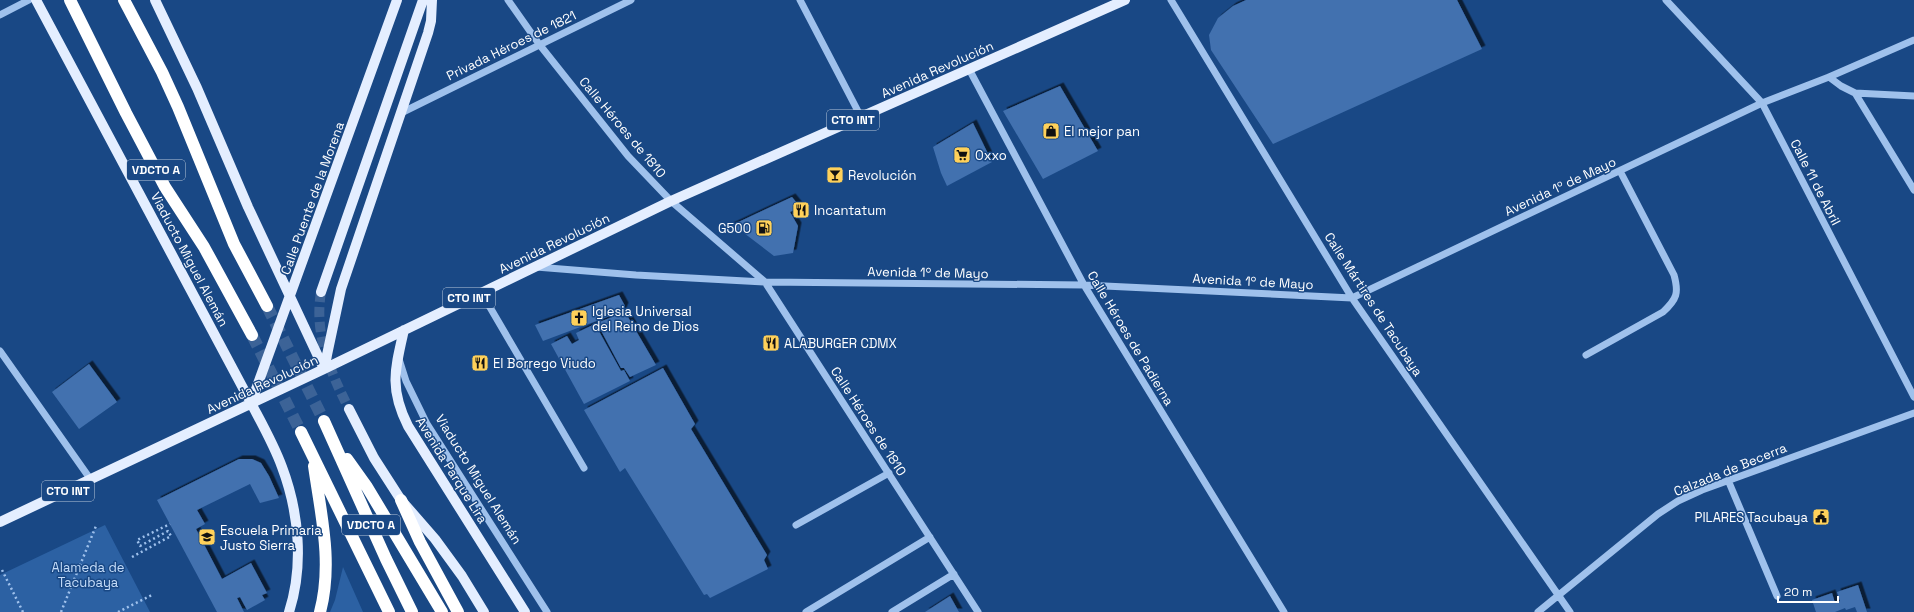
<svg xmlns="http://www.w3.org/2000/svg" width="1914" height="612" viewBox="0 0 1914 612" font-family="'Space Grotesk',sans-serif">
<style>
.green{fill:#2c61a3}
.building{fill:#4271af;filter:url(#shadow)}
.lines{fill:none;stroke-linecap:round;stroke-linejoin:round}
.major-tunnel{stroke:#3c6397;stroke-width:10;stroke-dasharray:10 5;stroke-linecap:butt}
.highway-tunnel{stroke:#3c6397;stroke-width:12;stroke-dasharray:12 6;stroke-linecap:butt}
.path{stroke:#9fc1ec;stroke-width:2.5;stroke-dasharray:2 3;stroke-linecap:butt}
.minor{stroke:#9fc1ec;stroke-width:7}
.major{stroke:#e4eeff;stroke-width:10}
.highway{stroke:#fff;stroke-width:12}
.labels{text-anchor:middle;stroke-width:3;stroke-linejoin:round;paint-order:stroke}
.shield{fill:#194885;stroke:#bac8da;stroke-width:1}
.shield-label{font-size:12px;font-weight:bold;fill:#fff}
.street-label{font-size:13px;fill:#fff;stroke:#194885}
.poi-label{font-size:13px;fill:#fff;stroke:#194885;text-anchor:start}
.park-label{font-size:13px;fill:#c4dcf9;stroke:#194885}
</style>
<defs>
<filter id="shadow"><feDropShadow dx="3.5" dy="-3.5" stdDeviation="0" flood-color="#0009"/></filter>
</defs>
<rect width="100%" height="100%" fill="#194885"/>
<!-- green -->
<path class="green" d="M105,525l45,87h-150v-37z
M343,567l20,45h-33l5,-12z"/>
<!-- building -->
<path class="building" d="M1246,0h211l25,49 -209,95 -62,-94 -2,-15 9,-17 15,-12z
M1060,86l38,65 -55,28 -40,-68z
M973,123l19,39 -45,24 -6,-13 -8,-26z
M792,197l8,10 -10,5 8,14 -5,27 -19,3 -34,-26 -5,2 -5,-6z
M619,295l6,11 -2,5 -80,30 -8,-16z
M625,312l31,53 -26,12 -6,-9h-3l-24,-45z
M595,324l26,47 3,-1 6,11 -46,23 -33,-60 16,-8 5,8 7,-4 -3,-7z
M89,364l28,38 -38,27 -27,-37z
M663,368l32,56 -4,5 76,126 -3,5 4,9 -58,29 -3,-4 -3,1 -79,-127 -5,4 -36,-62z
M239,459h13l9,4 8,13 10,22 -19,5 -10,-19 -53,26 8,14 -9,5 26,50 29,-16 16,30 -5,2 3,5 -18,10 -7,-13 -3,1 7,14h-27l-60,-112z
M1858,585l9,27h-10l-2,-5 -9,3 -1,-2 -10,4h-19l-4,-12 20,-7 3,10 5,-2 -3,-9z
M950,596l9,16h-34z"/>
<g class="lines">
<!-- major-tunnel -->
<path class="major-tunnel" d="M321,292c-7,43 9,79 28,117"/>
<!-- highway-tunnel -->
<path class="highway-tunnel" d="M267,306l57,115
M252,335l49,97"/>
<!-- path -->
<path class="path" d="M132,557l39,-21 -3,-5 -28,15 -3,-6 33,-16
M2,570l21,42
M61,612l35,-86
M118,612l34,-17"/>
<!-- minor -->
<path class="minor" d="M508,0l31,44 89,112 43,45 94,81 213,330
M800,0l61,117
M1171,0l181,298 218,314
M1666,0l96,103 152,294
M0,15l29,-15
M969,69l115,216 200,327
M1829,77l12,9 14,7 59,3
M1855,93l59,97
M401,113l230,-113
M536,267l100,8 129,7 319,3 268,13 410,-195 67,-26 85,-37
M481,292l103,176
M0,351l91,129
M1586,355l77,-43c14,-13 16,-19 11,-37l-54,-104
M399,359l7,22 21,43 120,188
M1728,480l49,116
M796,525l93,-52
M806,612l124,-75
M892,612l62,-38
M1538,612l120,-98 20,-13 24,-11 212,-77"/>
<!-- major -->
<path class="major" d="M36,0l215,403c11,21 23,42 31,64 17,45 22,99 7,145
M155,0l42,88 51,119 76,162
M321,292l102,-292
M404,330c-9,39 -15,58 4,96l117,186
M324,369l17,-80 87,-256 3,-12 1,-21
M251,403l146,-403
M349,409l25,49 27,42 34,39 27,37 22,36
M0,522l324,-153 347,-168 454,-201"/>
<!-- highway -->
<path class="highway" d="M70,0l56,113 39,74 39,60 48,88
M124,0l38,72 16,35 56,137 33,62
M324,421l62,138 26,53
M301,432l88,180
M347,459l20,28 75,125
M314,466c7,49 19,97 6,146
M401,500l19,42 38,70"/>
</g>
<!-- icons -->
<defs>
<g id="shop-square" transform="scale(0.9)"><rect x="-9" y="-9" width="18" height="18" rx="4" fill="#ffd15a" stroke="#194885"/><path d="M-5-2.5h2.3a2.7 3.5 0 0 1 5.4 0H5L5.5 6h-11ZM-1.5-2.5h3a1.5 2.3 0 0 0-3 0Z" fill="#111"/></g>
<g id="supermarket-square" transform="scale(0.9)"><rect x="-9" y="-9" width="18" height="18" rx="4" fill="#ffd15a" stroke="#194885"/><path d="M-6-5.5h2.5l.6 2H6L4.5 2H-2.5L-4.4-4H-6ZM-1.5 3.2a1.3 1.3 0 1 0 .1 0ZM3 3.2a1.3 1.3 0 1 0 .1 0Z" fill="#111"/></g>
<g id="bar-square" transform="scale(0.9)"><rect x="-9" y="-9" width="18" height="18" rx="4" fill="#ffd15a" stroke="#194885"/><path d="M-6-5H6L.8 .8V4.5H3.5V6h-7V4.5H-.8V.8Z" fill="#111"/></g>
<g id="restaurant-square" transform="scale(0.9)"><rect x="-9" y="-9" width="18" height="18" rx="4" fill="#ffd15a" stroke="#194885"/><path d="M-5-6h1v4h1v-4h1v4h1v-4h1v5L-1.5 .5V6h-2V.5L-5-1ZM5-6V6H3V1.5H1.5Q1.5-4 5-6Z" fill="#111"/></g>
<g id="fuel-square" transform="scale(0.9)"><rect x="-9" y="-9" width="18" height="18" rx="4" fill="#ffd15a" stroke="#194885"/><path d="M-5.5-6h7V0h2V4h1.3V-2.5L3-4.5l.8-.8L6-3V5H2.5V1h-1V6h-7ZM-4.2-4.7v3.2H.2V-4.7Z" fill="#111"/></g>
<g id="church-square" transform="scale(0.9)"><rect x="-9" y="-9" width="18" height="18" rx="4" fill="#ffd15a" stroke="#194885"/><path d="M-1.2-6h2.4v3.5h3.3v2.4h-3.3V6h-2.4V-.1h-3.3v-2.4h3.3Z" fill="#111"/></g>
<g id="civic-square" transform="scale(0.9)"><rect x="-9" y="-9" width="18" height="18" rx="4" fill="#ffd15a" stroke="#194885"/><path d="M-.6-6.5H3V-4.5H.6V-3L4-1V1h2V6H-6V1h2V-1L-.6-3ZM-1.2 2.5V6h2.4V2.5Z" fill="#111"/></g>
<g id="school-square" transform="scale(0.9)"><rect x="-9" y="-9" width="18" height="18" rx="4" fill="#ffd15a" stroke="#194885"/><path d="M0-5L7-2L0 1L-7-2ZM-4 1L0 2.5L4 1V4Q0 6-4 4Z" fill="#111"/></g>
</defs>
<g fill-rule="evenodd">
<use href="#shop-square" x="1051" y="131"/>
<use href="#supermarket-square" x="962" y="155"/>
<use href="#bar-square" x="835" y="175"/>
<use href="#restaurant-square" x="801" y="210"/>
<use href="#fuel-square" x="764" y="228"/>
<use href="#church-square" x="579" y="318"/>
<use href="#restaurant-square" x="771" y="343"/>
<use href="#restaurant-square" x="480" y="363"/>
<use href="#civic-square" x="1821" y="517"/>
<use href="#school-square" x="207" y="537"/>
</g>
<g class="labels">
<!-- shield labels -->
<g class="shield">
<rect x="827" y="110" width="52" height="20" rx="3"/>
<rect x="127" y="160" width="58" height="20" rx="3"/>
<rect x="443" y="288" width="52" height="20" rx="3"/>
<rect x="42" y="481" width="52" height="20" rx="3"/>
<rect x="342" y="515" width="58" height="20" rx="3"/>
</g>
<g class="shield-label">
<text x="853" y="124">CTO INT</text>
<text x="156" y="174">VDCTO A</text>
<text x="469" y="302">CTO INT</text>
<text x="68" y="495">CTO INT</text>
<text x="371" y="529">VDCTO A</text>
</g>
<!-- street labels -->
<g class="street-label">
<text transform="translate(511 45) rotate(-26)" y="5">Privada Héroes de 1821</text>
<text transform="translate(937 69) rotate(-24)" y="5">Avenida Revolución</text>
<text transform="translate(623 127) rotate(50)" y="5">Calle Héroes de 1810</text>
<text transform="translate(1816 182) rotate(63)" y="5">Calle 11 de Abril</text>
<text transform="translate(1560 186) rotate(-25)" y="5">Avenida 1º de Mayo</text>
<text transform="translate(312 198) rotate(-70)" y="5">Calle Puente de la Morena</text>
<text transform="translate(554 243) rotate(-26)" y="5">Avenida Revolución</text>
<text transform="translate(190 259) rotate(62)" y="5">Viaducto Miguel Alemán</text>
<text transform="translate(928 272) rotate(1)" y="5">Avenida 1º de Mayo</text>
<text transform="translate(1253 281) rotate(3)" y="5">Avenida 1º de Mayo</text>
<text transform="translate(1374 304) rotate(57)" y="5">Calle Mártires de Tacubaya</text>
<text transform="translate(1131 338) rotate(59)" y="5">Calle Héroes de Padierna</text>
<text transform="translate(262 384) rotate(-25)" y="5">Avenida Revolución</text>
<text transform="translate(869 421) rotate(57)" y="5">Calle Héroes de 1810</text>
<text transform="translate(1730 469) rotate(-22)" y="5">Calzada de Becerra</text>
<text transform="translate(452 470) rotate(58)" y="5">Avenida Parque Lira</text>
<text transform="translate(479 479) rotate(58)" y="5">Viaducto Miguel Alemán</text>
</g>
<!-- poi labels -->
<g class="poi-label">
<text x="1064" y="136">El mejor pan</text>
<text x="975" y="160">Oxxo</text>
<text x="848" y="180">Revolución</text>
<text x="814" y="215">Incantatum</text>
<text x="751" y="233" text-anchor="end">G500</text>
<text x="592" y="316">Iglesia Universal<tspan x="592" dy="15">del Reino de Dios</tspan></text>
<text x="784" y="348">ALABURGER CDMX</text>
<text x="493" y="368">El Borrego Viudo</text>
<text x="1808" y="522" text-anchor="end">PILARES Tacubaya</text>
<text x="220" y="535">Escuela Primaria<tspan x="220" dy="15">Justo Sierra</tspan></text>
</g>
<!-- park labels -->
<g class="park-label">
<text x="88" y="572">Alameda de<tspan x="88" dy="15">Tacubaya</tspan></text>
</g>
</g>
<!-- scale -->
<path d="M1778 596v6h60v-6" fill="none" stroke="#ffffff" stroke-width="2"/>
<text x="1784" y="596" font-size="12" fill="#ffffff" stroke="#194885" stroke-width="3" paint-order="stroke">20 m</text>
</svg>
